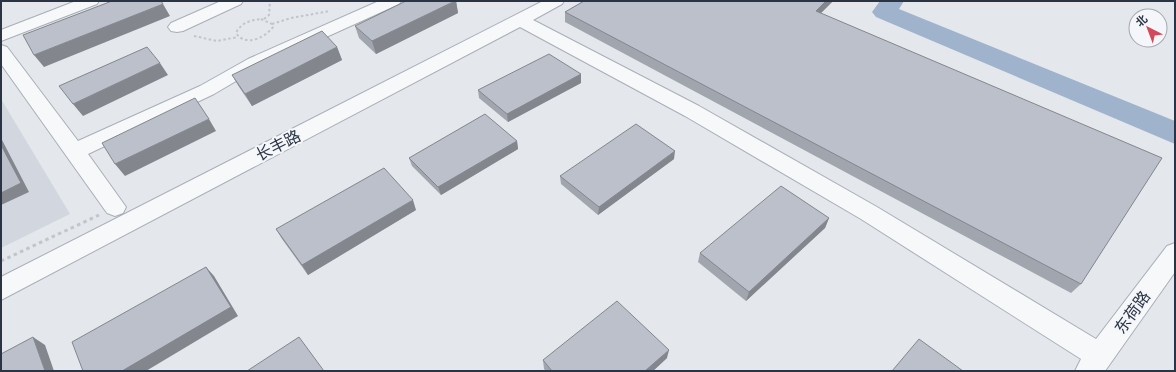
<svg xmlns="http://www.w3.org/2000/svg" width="1176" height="372" viewBox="0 0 1176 372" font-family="Jost,'Noto Sans SC',sans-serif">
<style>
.built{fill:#d2d6de}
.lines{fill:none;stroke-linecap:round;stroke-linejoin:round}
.river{fill:#9fb4cc;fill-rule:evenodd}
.minor-casing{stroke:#a9aeb7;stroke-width:2}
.path-far1{stroke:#c2c5cb;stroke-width:2;stroke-dasharray:2.5 2.5;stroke-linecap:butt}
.path{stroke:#c2c5cb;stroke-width:3;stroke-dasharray:3.5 3.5;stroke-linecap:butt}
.minor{fill:#f7f8fa;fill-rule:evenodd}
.wall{fill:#a1a5ae}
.shaded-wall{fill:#83868d}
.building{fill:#bbc0ca;stroke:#83868d}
.labels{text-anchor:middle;stroke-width:4;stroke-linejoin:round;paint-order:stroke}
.street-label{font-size:16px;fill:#2b3445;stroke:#f4f6f9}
</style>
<rect width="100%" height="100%" fill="#e4e7ec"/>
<!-- built -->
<path class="built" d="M1,99l69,115 -69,34z"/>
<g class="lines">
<!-- river -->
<path class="river" d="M880,1h24l-5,8 276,112v23l-299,-127 -4,-5z"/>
<!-- minor casing -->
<g class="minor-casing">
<path id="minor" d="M76,1h23l-2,3 -96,37v-11z
M221,1h22l-2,3 -58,27 -6,1 -6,-1 -3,-4 3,-4z
M379,1h22l-2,3 -139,63 -46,27 -126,60 38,53 -3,6 -8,3 -8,-3 -106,-149v-19l6,2 71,94 122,-55 48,-27z
M543,1h21l-2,3 -29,16 166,86 178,101 219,132 71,-93 8,-3v29l-70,99h-30l6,-12 -220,-140 -176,-103 -165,-89 -519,273v-23z"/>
</g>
<!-- path-far1 -->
<path class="path-far1" d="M261,19l11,5 1,3c-8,11 -28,20 -37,6 5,-10 14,-13 25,-14z
M264,19l5,-4 1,-14
M272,24l19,-6 39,-7
M194,36l23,5 21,-4"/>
<!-- path -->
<path class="path" d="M1,261l98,-46"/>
<!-- minor -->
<use href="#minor" class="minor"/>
</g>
<!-- wall -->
<path class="wall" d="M456,1l2,12 -82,41 -17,-16 -4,-12z
M584,1h249l-12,12 260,271 -10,9 -506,-271v-10z
M337,47l5,13 -90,46 -13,-19 -7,-12z
M581,83l-73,39 -29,-24 -1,-8z
M517,141l1,8 -77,46 -29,-29 -3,-8z
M674,159l-76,56 -37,-31 -1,-8z
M416,210l-108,65 -26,-36 -6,-10z
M829,218l-4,10 -79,73 -48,-39 2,-9z
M667,358l-14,13h-107l-2,-2 -1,-9z"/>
<!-- shaded-wall -->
<path class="shaded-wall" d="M456,1l2,12 -82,41 -4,-13z
M826,1h7l-20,20 3,-10z
M163,4l7,12 -126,51 -10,-12z
M337,47l5,13 -90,46 -7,-12z
M160,63l8,12 -85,41 -10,-12z
M581,74v9l-73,39 -1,-8z
M209,119l7,12 -91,45 -10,-12z
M1,138l28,54 -28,13z
M517,141l1,8 -77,46 -3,-8z
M675,151l-1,8 -76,56 1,-8z
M413,200l3,10 -108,65 -6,-10z
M829,218l-4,10 -79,73 3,-9z
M206,267l8,9 24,40 -92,55h-24z
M33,337l12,8 9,26h-9z
M669,350l-2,8 -14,13h-8z"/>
<!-- building -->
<path class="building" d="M112,1h49l2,3 -129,51 -11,-20z
M406,1h49l-83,40 -17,-15z
M584,1h242l-10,10 346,147 -81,126 -516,-272z
M322,31l15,16 -92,47 -13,-19z
M147,47l13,16 -87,41 -14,-18z
M549,54l32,20 -74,40 -29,-24z
M195,98l14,21 -94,45 -13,-21z
M485,114l32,27 -79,46 -29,-29z
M636,124l39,27 -76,56 -39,-31z
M1,145l20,38 -20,10z
M384,168l29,32 -111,65 -26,-36z
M781,186l48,32 -80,74 -49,-39z
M206,267l25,40 -109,64h-39l-11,-29z
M617,301l52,49 -24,21h-93l-9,-11z
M33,337l12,34h-44v-17z
M299,337l25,34h-77z
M919,339l44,32h-71z"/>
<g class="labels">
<!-- street labels -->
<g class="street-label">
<text transform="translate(278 145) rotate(-27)" y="6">长丰路</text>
<text transform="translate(1132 312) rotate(-54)" y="6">东荷路</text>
</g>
</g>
<!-- border -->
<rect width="1176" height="372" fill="none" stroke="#2b3445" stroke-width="4"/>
<!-- north arrow -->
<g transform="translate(1148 28) rotate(318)"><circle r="19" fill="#f4f6f9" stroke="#a4a8b1"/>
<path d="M0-3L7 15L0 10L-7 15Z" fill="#d1495b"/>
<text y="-6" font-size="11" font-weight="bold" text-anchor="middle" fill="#2b3445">北</text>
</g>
</svg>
